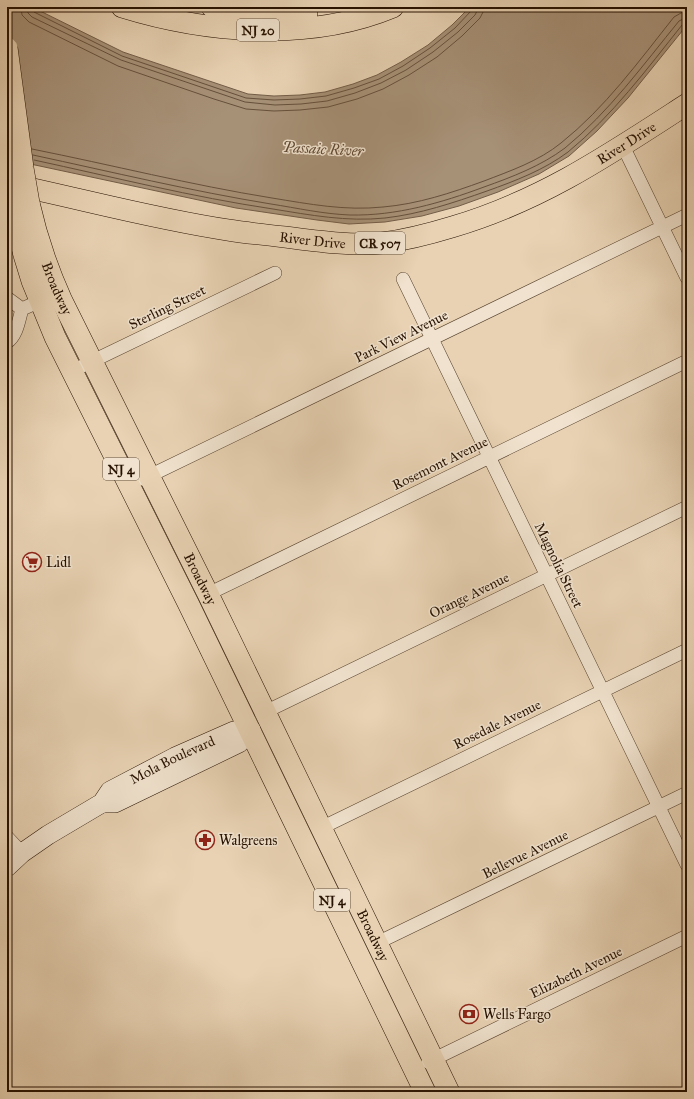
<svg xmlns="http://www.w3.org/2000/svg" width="694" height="1099" viewBox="0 0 694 1099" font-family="'IM FELL Great Primer',serif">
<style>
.water{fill:#a69076;stroke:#735d47}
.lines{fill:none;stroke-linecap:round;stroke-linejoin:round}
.shore{stroke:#66503b;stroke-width:1}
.street-casing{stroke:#56412d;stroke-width:14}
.secondary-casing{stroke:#261100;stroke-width:20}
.primary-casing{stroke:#261100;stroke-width:22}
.street{stroke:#f0e2ce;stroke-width:13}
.secondary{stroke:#f0e2ce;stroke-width:19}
.primary{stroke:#e8d2b3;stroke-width:21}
.primary-bridge-casing{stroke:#261100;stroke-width:22;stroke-linecap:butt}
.primary-bridge{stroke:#e8d2b3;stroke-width:21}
.labels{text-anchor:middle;stroke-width:3;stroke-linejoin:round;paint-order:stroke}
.shield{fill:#f0e2ce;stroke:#63503e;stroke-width:1}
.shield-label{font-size:13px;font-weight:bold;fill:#261100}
.street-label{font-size:14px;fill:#261100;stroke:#f0e2ce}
.poi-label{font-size:14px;fill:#261100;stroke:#f0e2ce;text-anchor:start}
.water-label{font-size:15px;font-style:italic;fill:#604a35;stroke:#f0e2ce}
</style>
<rect width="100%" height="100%" fill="#e8d2b3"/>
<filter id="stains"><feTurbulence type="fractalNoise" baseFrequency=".005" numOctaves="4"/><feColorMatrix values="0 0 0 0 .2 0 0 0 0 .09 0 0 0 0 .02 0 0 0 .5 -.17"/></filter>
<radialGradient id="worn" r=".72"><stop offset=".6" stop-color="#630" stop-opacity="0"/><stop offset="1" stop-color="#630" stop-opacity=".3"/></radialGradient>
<!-- water -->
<path class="water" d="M7,7h25l91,45 125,42 26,2 26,-1 25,-3 28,-8 24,-9 24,-13 27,-17 24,-20 18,-18h217v18l-59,73 -31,33 -28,25 -30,18 -41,18 -39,14 -37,10 -37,6 -36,2 -32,-4 -81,-12 -229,-49z"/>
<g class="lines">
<!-- shore -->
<path class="shore" d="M21,7l1,8 7,7 89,44 96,33 32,10 28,2 26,-1 28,-3 29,-8 26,-10 26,-14 28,-18 25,-21 18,-18 3,-6v-5
M27,7l1,6 4,4 89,43 124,42 30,3 26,-1 26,-3 28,-8 26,-10 25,-13 27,-18 25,-20 17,-17 2,-4v-4
M32,7v3l2,2 88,44 124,42 28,2 26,-1 26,-3 28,-8 25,-9 24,-13 27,-18 25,-20 16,-17 1,-4
M32,149c80,16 159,36 240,49 37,6 73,13 111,9 35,-3 68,-14 101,-26 26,-10 55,-20 77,-38 44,-35 78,-82 113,-126l7,-4 6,-1
M33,155c79,17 158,36 238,49 26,4 52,10 79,11 46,1 91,-12 134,-28 28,-10 57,-21 81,-39 44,-36 78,-83 114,-127l4,-2 4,-1
M34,160c79,17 158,37 239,49 37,6 74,13 112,9 35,-4 68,-15 102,-27 28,-10 57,-21 81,-39 44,-36 79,-83 114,-127l5,-2"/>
<!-- street casing -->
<g class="street-casing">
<path id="street" d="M623,146l64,132
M403,279l284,586
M7,298l15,11 18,-8
M7,342c10,-6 12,-23 15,-33
M72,371l203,-98
M143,479l544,-264
M208,594l479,-233
M265,712l422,-205
M321,828l366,-178
M7,837l15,16
M377,943l310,-150
M428,1062l259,-126"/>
</g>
<!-- secondary casing -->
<g class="secondary-casing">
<g id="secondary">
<path d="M102,803h13l124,-60 12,-13"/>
<path id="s1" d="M7,867l15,-14 26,-18 54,-32 8,-12 65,-34 59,-26h16"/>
</g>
</g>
<!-- primary casing -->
<g class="primary-casing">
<g id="primary">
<path d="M122,7c84,26 187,35 271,0"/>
<path d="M212,7c31,6 63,11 95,7"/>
<path id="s2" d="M10,184c72,15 144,35 218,46 19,3 38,5 57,7 32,4 65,9 97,6 24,-3 47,-9 70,-16 89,-26 158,-73 235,-123"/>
<path d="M12,199l5,29 7,27 8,26 23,56 133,266 237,489"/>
<path id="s3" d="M29,203c8,36 18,65 33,98l146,293 241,498"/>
</g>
</g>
<!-- street -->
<use href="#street" class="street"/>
<!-- secondary -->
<use href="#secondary" class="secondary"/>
<!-- primary -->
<use href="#primary" class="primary"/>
<!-- primary-bridge casing -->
<g class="primary-bridge-casing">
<path id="primary-bridge" d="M7,48l16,120 6,35
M7,165l5,34"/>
</g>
<!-- primary-bridge -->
<use href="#primary-bridge" class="primary-bridge"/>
</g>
<!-- icons -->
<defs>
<g id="supermarket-ring" transform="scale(1)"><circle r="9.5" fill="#f0e2ce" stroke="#8f2418" stroke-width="1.5"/><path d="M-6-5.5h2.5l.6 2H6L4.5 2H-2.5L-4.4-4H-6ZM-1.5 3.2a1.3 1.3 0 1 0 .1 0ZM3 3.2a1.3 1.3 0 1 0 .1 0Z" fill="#8f2418"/></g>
<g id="pharmacy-ring" transform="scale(1)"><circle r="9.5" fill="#f0e2ce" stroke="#8f2418" stroke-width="1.5"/><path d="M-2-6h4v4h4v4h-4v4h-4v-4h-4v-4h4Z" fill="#8f2418"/></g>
<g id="bank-ring" transform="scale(1)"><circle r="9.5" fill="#f0e2ce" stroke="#8f2418" stroke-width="1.5"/><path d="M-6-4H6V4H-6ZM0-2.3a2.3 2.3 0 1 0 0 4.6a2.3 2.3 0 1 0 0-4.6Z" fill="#8f2418"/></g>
</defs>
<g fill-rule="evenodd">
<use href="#supermarket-ring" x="32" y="562"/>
<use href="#pharmacy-ring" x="205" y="840"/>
<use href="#bank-ring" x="469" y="1014"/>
</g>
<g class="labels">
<!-- shield labels -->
<g class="shield">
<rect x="237" y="19" width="42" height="22" rx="3"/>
<rect x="355" y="232" width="50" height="22" rx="3"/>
<rect x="103" y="458" width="36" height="22" rx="3"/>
<rect x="314" y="889" width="36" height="22" rx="3"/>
</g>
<g class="shield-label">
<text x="258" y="35">NJ 20</text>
<text x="380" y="248">CR 507</text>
<text x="121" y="474">NJ 4</text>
<text x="332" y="905">NJ 4</text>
</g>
<!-- street labels -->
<g class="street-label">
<text dy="5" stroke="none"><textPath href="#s2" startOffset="644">River Drive</textPath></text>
<text dy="5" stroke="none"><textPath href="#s2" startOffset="308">River Drive</textPath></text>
<text dy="5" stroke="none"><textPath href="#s3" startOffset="90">Broadway</textPath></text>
<text transform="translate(167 307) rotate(-26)" y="5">Sterling Street</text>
<text transform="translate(401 336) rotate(-26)" y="5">Park View Avenue</text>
<text transform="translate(440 463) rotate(-26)" y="5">Rosemont Avenue</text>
<text transform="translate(559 565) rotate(64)" y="5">Magnolia Street</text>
<text dy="5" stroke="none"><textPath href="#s3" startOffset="414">Broadway</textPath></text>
<text transform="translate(469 595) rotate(-26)" y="5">Orange Avenue</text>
<text transform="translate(497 724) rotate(-26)" y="5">Rosedale Avenue</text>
<text dy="5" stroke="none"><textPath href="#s1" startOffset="199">Mola Boulevard</textPath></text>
<text transform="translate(525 854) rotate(-26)" y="5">Bellevue Avenue</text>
<text dy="5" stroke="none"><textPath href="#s3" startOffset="810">Broadway</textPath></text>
<text transform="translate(576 972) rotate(-26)" y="5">Elizabeth Avenue</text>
</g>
<!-- poi labels -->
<g class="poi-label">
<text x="46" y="567">Lidl</text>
<text x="219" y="845">Walgreens</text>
<text x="483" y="1019">Wells Fargo</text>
</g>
<!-- water labels -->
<g class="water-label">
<text transform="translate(323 149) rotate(3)" y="5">Passaic River</text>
</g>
</g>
<!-- margin -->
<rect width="694" height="1099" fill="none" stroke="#e8d2b3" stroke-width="24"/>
<rect x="8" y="8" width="678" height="1083" fill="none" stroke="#261100" stroke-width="2"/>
<rect x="12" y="12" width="670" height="1075" fill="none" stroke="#261100"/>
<rect width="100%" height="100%" filter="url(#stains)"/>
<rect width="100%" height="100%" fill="url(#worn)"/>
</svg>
